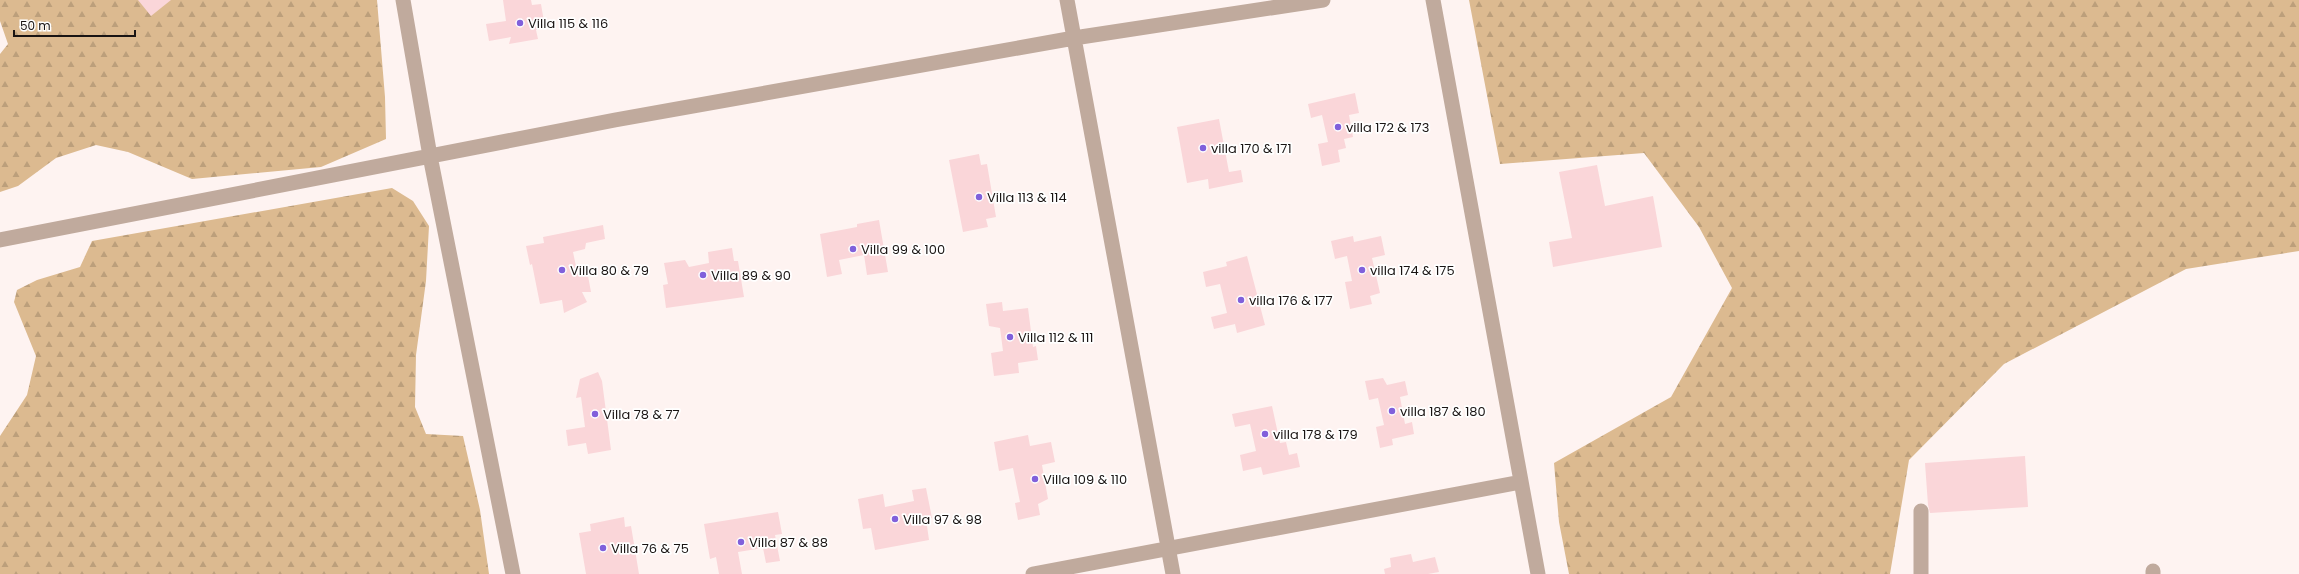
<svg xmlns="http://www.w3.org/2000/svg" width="2299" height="574" viewBox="0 0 2299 574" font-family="Poppins,sans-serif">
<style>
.forest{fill:url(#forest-firs)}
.building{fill:#fad6d9}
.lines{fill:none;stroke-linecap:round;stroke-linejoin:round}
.street{stroke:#c0aa9d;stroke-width:15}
.poi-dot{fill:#8060db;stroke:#fff;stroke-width:1.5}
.labels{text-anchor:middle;stroke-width:3.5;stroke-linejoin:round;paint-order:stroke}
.poi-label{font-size:13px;fill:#191413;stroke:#fff;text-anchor:start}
</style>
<defs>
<pattern id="forest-firs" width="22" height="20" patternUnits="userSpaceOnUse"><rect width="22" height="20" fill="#dcba90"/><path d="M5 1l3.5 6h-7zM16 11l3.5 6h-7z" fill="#bc9f7b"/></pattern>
</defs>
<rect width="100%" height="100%" fill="#fef3f1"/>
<!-- forest -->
<path class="forest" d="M0,0h377l8,97 1,42 -65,28 -129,12 -64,-27 -32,-7 -40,13 -38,28 -18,6v-138l8,-10 -8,-23z
M1469,0h830v251l-113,18 -182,95 -95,96 -19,114h-321l-10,-52 -5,-59 117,-66 61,-109 -33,-61 -55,-74 -144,11z
M392,188l21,13 16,25 -3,55 -10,74 -1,52 11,27 37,2 17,74 9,64h-489v-138l27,-41 9,-39 -22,-54 3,-12 20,-10 43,-13 12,-26z"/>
<!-- building -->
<path class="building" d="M138,0h33l-20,16z
M503,0h28l1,5 9,-1 4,24 -9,2 2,9 -29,5 2,-7 -22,4 -3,-17 20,-3z
M1355,93l4,20 -10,2 4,22 -9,2 2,9 -8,2 2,12 -18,4 -4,-22 10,-2 -6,-27 -11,3 -3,-14z
M1219,119l10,53 12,-2 2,12 -34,7 -1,-10 -21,4 -10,-56z
M979,154l2,11 6,-1 9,53 -10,2 2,8 -25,5 -14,-72z
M1597,165l8,41 48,-10 9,51 -109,20 -4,-25 23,-4 -13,-66z
M879,220l9,52 -21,3 -3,-20 -25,5 3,14 -15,3 -7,-43 37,-7v-3z
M603,225l2,14 -19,4 -1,6 -12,3 5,24h10l3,16h-9l5,10 -23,11 -2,-13 -22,4 -8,-40 -2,1 -4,-19 18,-3 -1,-6z
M1353,236l1,6 27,-6 4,19 -13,3 8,35 -10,3 2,8 -22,5 -5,-27 7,-1 -5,-25 -12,3 -4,-18z
M732,248l2,13h4l6,36 -78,11 -3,-23 5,-1 -4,-21 21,-3 4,7 20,-4 -1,-11z
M1247,256l18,69 -28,8 -2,-9 -21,5 -3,-12 16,-4 -7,-29 -14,3 -3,-15 24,-6 -1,-4z
M1002,302l1,9 25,-3 5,39 3,-1 2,14 -20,3 1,10 -25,3 -3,-23 12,-2 -3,-23 -11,-2 -3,-22z
M598,372l4,9 9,69 -23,4 -2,-11 -18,3 -2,-16 19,-3 -4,-30 -5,1 4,-19z
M1383,378l4,7 18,-4 3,14 -8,2 5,27 7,-2 2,12 -22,5 1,6 -13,3 -4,-21 8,-2 -6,-27 -9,2 -4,-19z
M1272,406l8,37 6,-1 3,13 8,-2 3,14 -37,8 -2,-8 -18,4 -3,-16 16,-4 -6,-27 -15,3 -3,-13z
M1028,435l2,11 21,-4 4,20 -13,3 6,34 -10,5 2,11 -22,5 -3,-17 5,-1 -7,-34 -14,3 -5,-29z
M2025,456l3,51 -98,6 -2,-8 -3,-42z
M926,488l6,30 -6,1 3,21 -54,10 -4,-22 -8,1 -5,-30 25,-5 2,13 29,-6 -2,-11z
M778,512l4,22 -7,1 5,26 -14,2 -3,-15 -25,4 4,22h-23l-3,-17 -6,2 -6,-35z
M624,517l1,10 6,-1 8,48h-53l-7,-41 12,-2 -1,-7z
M1411,554l2,8 22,-5 4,15 -11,2h-43l-1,-5 7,-2 -1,-9z"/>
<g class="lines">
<!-- street -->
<path class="street" d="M403,0l27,156 83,418
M1067,0l106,574
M1433,0l105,574
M0,240l615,-120 459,-82 249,-38
M1033,574l488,-92
M1921,574v-63
M2153,574v-3"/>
</g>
<!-- markers -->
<g class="poi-dot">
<circle cx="520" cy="23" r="4"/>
<circle cx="1338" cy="127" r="4"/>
<circle cx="1203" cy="148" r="4"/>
<circle cx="979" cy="197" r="4"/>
<circle cx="853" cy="249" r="4"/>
<circle cx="562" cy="270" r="4"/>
<circle cx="1362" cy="270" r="4"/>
<circle cx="703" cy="275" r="4"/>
<circle cx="1241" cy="300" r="4"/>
<circle cx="1010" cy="337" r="4"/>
<circle cx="1392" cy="411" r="4"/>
<circle cx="595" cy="414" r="4"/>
<circle cx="1265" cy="434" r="4"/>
<circle cx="1035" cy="479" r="4"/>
<circle cx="895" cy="519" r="4"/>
<circle cx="741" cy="542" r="4"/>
<circle cx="603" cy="548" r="4"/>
</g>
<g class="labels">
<!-- poi labels -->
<g class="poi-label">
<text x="528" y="28">Villa 115 &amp; 116</text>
<text x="1346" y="132">villa 172 &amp; 173</text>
<text x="1211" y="153">villa 170 &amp; 171</text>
<text x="987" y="202">Villa 113 &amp; 114</text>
<text x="861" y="254">Villa 99 &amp; 100</text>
<text x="570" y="275">Villa 80 &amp; 79</text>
<text x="1370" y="275">villa 174 &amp; 175</text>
<text x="711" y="280">Villa 89 &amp; 90</text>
<text x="1249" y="305">villa 176 &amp; 177</text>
<text x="1018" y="342">Villa 112 &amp; 111</text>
<text x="1400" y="416">villa 187 &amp; 180</text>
<text x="603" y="419">Villa 78 &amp; 77</text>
<text x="1273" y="439">villa 178 &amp; 179</text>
<text x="1043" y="484">Villa 109 &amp; 110</text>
<text x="903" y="524">Villa 97 &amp; 98</text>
<text x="749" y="547">Villa 87 &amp; 88</text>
<text x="611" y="553">Villa 76 &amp; 75</text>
</g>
</g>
<!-- scale -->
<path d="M14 30v6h121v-6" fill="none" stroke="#191413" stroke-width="2"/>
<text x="20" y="30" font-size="12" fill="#191413" stroke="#ffffff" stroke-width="3" paint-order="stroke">50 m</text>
</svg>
